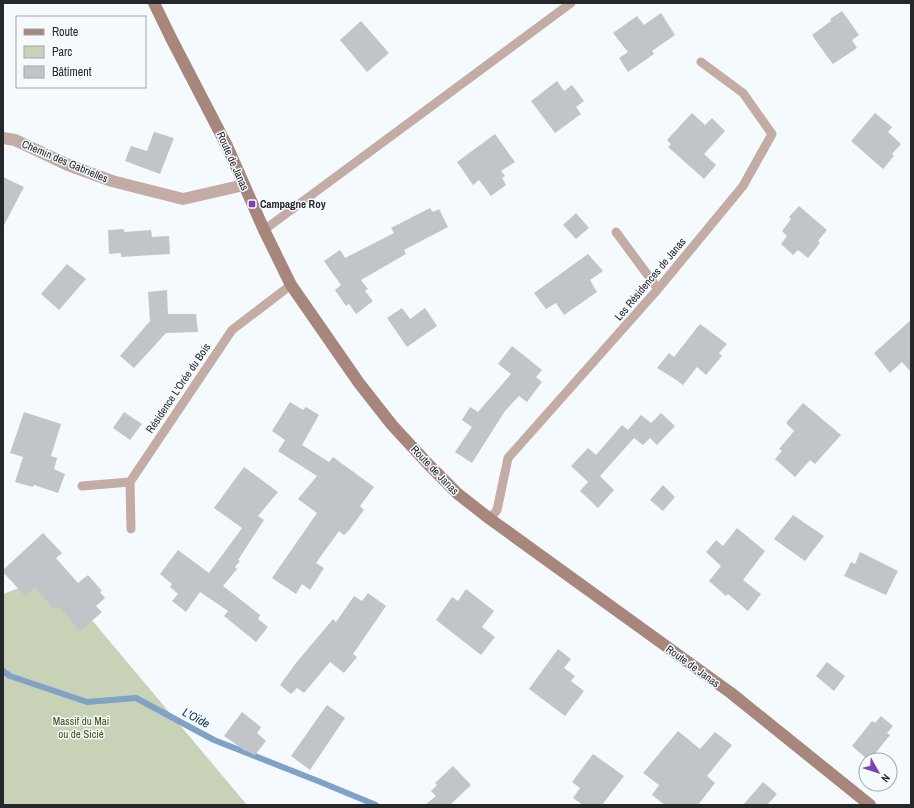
<svg xmlns="http://www.w3.org/2000/svg" width="914" height="808" viewBox="0 0 914 808" font-family="'Archivo Narrow',sans-serif">
<style>
.green{fill:#c8d2b6}
.lines{fill:none;stroke-linecap:round;stroke-linejoin:round}
.stream{stroke:#80a2c6;stroke-width:6}
.building{fill:#c1c5ca}
.lane{stroke:#c3aca4;stroke-width:9}
.street{stroke:#c3aca4;stroke-width:12}
.secondary{stroke:#a7867b;stroke-width:12}
.poi-dot{fill:#7b41b7;stroke:#f5faff;stroke-width:1.5}
.labels{text-anchor:middle;stroke-width:3;stroke-linejoin:round;paint-order:stroke}
.street-label{font-size:11px;fill:#252729;stroke:#f5faff}
.poi-label{font-size:11px;font-weight:bold;fill:#252729;stroke:#f5faff;text-anchor:start}
.park-label{font-size:11px;fill:#41530d;stroke:#f5faff}
.water-label{font-size:12px;font-style:italic;fill:#083052;stroke:#f5faff}
</style>
<rect width="100%" height="100%" fill="#f5faff"/>
<!-- green -->
<path class="green" d="M54,575l193,230h-244v-211z"/>
<g class="lines">
<!-- stream -->
<path class="stream" d="M3,671l7,5 77,26 49,-4 78,42 104,41 58,24"/>
</g>
<!-- building -->
<path class="building" d="M842,11l17,24 -7,5 5,8 -24,16 -7,-9 -14,-20 19,-14 -1,-2z
M661,13l14,22 -23,16 2,3 -26,18 -9,-14 9,-6 -15,-19 24,-17 7,9z
M361,21l28,32 -22,19 -27,-32z
M557,81l7,10 8,-6 12,16 -8,6 5,7 -26,19 -24,-32z
M692,113l13,12 7,-7 13,13 -21,23 12,11 -12,14 -36,-32 3,-3 -4,-4z
M875,113l17,14 -4,5 13,12 -9,10 2,2 -11,13 -32,-28z
M154,132l20,6 -14,36 -35,-13 6,-15 16,5z
M495,134l20,28 -14,9 4,5 -3,2 4,7 -15,11 -12,-16 -6,5 -16,-23z
M3,177l21,10 -21,40z
M799,206l28,24 -9,11 2,2 -12,15 -10,-8 -5,5 -12,-11 6,-8 -5,-5 9,-12 -2,-2z
M430,208l3,4 6,-3 9,18 -44,23 2,4 -45,26 7,9 -3,2 8,10 -17,13 -7,-10 -3,2 -11,-16 6,-5 -17,-24 16,-11 5,8 49,-25 -3,-5z
M576,213l13,15 -13,11 -13,-14z
M124,229v3l27,-2 1,7 17,-1 1,18 -49,3v-4l-12,1 -1,-24z
M588,254l15,17 -13,9 7,12 -33,23 -8,-12 -10,6 -12,-16z
M67,264l19,15 -27,31 -18,-16z
M167,290l1,24h28l2,18 -32,1 -32,35 -14,-12 30,-35 -2,-29z
M402,308l8,11 15,-11 12,18 -30,21 -20,-29z
M911,320v52l-9,-10 -12,11 -16,-20z
M700,324l27,20 -8,9 3,3 -16,19 -9,-8 -14,18 -8,-6 -18,-11 12,-15 5,4z
M512,346l30,24 -6,7 6,5 -15,20 -8,-6 -14,15 -33,52 -17,-11 17,-25 -10,-7 8,-13 8,5 33,-38 -13,-10z
M290,402l13,8 3,-3 13,8 -17,30 27,17 4,-5 41,30 -14,19 4,4 -14,19 -6,6 -5,-4 -23,32 8,5 -14,22 -8,-6 -6,10 -24,-16 45,-65 -19,-14 19,-23 -39,-25 7,-11 -13,-9z
M803,403l38,32 -26,29 -5,-4 -15,17 -20,-18 7,-8 -3,-2 15,-18 -8,-8z
M24,412l37,12 -10,32 6,2 -3,11 11,5 -7,19 -24,-8 -1,2 -18,-5 8,-25 -13,-4z
M124,412l18,12 -12,16 -17,-12z
M661,413l14,13 -18,19 -7,-7 -7,7 -9,-7 -34,38 14,14 -16,18 -18,-17 8,-9 -17,-16 17,-18 8,7 26,-30 6,5 13,-15 10,8z
M244,467l34,25 -20,24 6,4 -26,40 2,1 -5,6 2,2 -14,17 37,29 -2,4 10,8 -12,15 -32,-26 4,-5 -28,-19 -14,20 -14,-11 6,-7 -8,-7 2,-3 -12,-10 18,-24 31,23 33,-45 -28,-20z
M663,485l12,12 -12,14 -13,-11z
M793,515l31,21 -19,25 -31,-22z
M737,528l28,23 -22,29 18,14 -13,17 -20,-17 -2,2 -17,-15 12,-15 -15,-14 10,-12 7,6z
M43,533l19,20 -6,5 22,25 10,-8 14,16 -2,1 5,6 -9,8 6,6 -22,19 -21,-25 -5,4 -19,-23 -10,9 -22,-24v-2z
M860,552l38,19 -12,24 -42,-19 7,-14 4,2z
M466,589l28,22 -12,16 13,10 -14,18 -45,-35 16,-23 6,4z
M368,593l18,13 -33,48 4,3 -13,16 -14,-11 -26,31 -7,-5 -6,6 -11,-9 16,-22 37,-44 3,3 18,-26 8,5z
M558,649l13,10 -7,9 11,8 -4,5 13,10 -19,25 -36,-27z
M827,662l18,14 -11,15 -18,-15z
M327,705l18,13 -35,52 -19,-14z
M242,712l19,15 -4,6 9,8 -11,14 -11,-5 -20,-14z
M881,716l12,10 -6,7 3,2 -20,25h-2l-16,-14 20,-25 3,2z
M678,731l22,18 15,-17 17,13 -25,31 8,7 -17,22h-33l-13,-10 7,-10 -16,-12z
M593,754l31,22 -22,29h-19l-10,-7 7,-10 -8,-6z
M453,766l18,19 -21,20h-25l11,-9 -5,-5 6,-6 -2,-2z
M763,782l14,12 -10,11h-24z"/>
<g class="lines">
<!-- lane -->
<path class="lane" d="M264,230l307,-227
M616,232l42,57
M130,482l1,47
M82,486l48,-4 102,-152 59,-45
M490,519l7,-9 11,-52 150,-169 85,-103 29,-52 -29,-41 -42,-31"/>
<!-- street -->
<path class="street" d="M3,138l12,2 53,25 44,16 71,18 61,-14"/>
<!-- secondary -->
<path class="secondary" d="M154,3l17,35 56,108 37,84 27,55 68,98 33,42 36,39 30,30 32,25 241,174 139,112"/>
</g>
<!-- markers -->
<rect class="poi-dot" x="248" y="200" width="8" height="8" rx="2"/>
<g class="labels">
<!-- street labels -->
<g class="street-label">
<text transform="translate(65 161) rotate(23)" y="4">Chemin des Gabrielles</text>
<text transform="translate(233 161) rotate(66)" y="4">Route de Janas</text>
<text transform="translate(650 279) rotate(-50)" y="4">Les Résidences de Janas</text>
<text transform="translate(178 388) rotate(-56)" y="4">Résidence L'Orée du Bois</text>
<text transform="translate(435 470) rotate(46)" y="4">Route de Janas</text>
<text transform="translate(693 666) rotate(36)" y="4">Route de Janas</text>
</g>
<!-- poi labels -->
<g class="poi-label">
<text x="260" y="208">Campagne Roy</text>
</g>
<!-- park labels -->
<g class="park-label">
<text x="81" y="725">Massif du Mai<tspan x="81" dy="13">ou de Sicié</tspan></text>
</g>
<!-- water labels -->
<g class="water-label">
<text transform="translate(196 718) rotate(28)" y="4">L'Oïde</text>
</g>
</g>
<!-- border -->
<rect width="914" height="808" fill="none" stroke="#252729" stroke-width="8"/>
<!-- legend -->
<rect x="16" y="16" width="130" height="72" fill="#f5faff" stroke="#a2a6a9"/>
<rect x="24" y="29" width="20" height="6" fill="#a7867b" stroke="#a2a6a9"/>
<text x="52" y="36" font-size="12" fill="#252729">Route</text>
<rect x="24" y="46" width="20" height="12" fill="#c8d2b6" stroke="#a2a6a9"/>
<text x="52" y="56" font-size="12" fill="#252729">Parc</text>
<rect x="24" y="66" width="20" height="12" fill="#c1c5ca" stroke="#a2a6a9"/>
<text x="52" y="76" font-size="12" fill="#252729">Bâtiment</text>
<!-- north arrow -->
<g transform="translate(878 772) rotate(129)"><circle r="19" fill="#f5faff" stroke="#a2a6a9"/>
<path d="M0-3L7 15L0 10L-7 15Z" fill="#7b41b7"/>
<text y="-6" font-size="11" font-weight="bold" text-anchor="middle" fill="#252729">N</text>
</g>
</svg>
